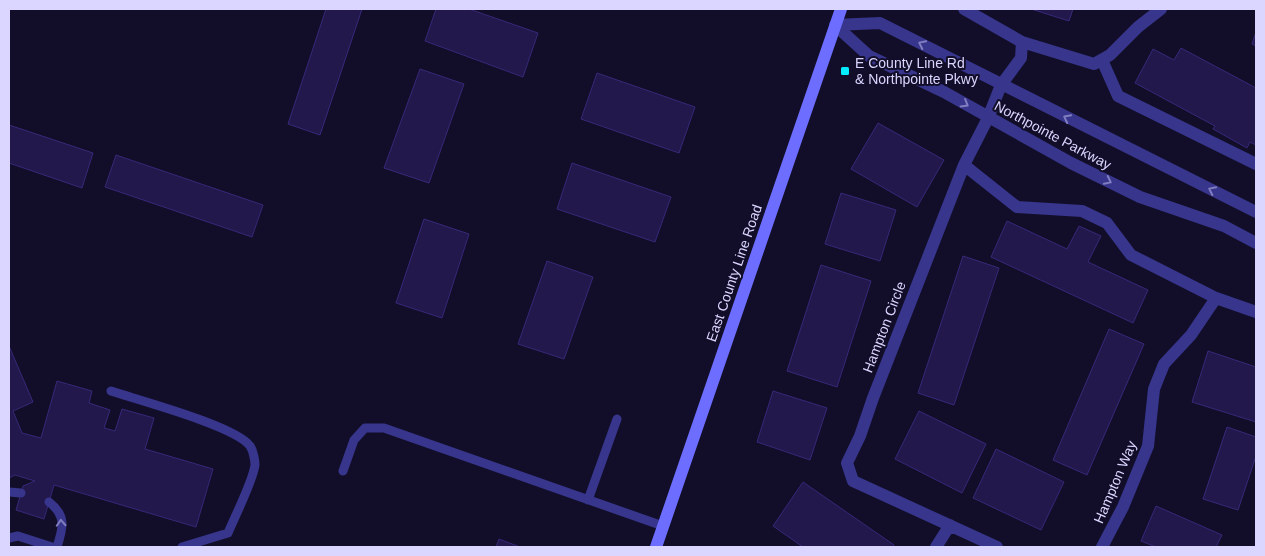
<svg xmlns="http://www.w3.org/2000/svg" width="1265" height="556" viewBox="0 0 1265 556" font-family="Arial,sans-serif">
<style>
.building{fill:#22184b;stroke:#372879}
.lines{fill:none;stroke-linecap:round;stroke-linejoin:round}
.lane{stroke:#37358c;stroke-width:9}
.street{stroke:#37358c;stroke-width:12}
.secondary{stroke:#6d6dff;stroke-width:12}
.oneway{stroke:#807dc0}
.poi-dot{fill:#02ebff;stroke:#120e29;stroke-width:2}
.labels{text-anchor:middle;stroke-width:4;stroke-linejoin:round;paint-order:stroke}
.poi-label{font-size:14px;fill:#dad6ff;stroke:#120e29;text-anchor:start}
.street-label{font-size:14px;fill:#dad6ff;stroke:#120e29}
</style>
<rect width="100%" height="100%" fill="#120e29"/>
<!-- building -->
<path class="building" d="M326,9h36l-42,126 -32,-11z
M436,9h33l69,24 -15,44 -98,-36z
M1031,9h42l-4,12z
M1256,32v14l-4,-2z
M1181,48l75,40v57l-6,-3 -3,6 -34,-19 2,-3 -80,-43 18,-34 21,11z
M420,69l44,15 -35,99 -45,-15z
M597,73l98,34 -16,46 -98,-34z
M878,123l66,37 -27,47 -66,-38z
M9,125l84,28 -11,35 -73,-25z
M116,155l147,50 -11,32 -147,-50z
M572,163l99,34 -16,45 -98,-33z
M841,193l55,17 -16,51 -55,-17z
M424,219l45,15 -27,84 -46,-15z
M1007,221l60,28 12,-23 22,10 -13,26 60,28 -15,33 -142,-66z
M963,256l36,12 -45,137 -36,-12z
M547,261l46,16 -29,82 -46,-15z
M821,265l50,16 -34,106 -50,-16z
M1109,329l35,15 -57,131 -34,-15z
M9,346l24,56 -20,9 9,22 19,5 16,-57 35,10 -3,12 21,7 -6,18 11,3 7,-22 32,9 -9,31 68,20 -17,58 -142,-42 -10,34 -28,-9 7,-24 12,-5 -20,-6 -6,3z
M1208,351l48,16v55l-64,-20z
M773,391l54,17 -17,52 -53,-18z
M919,411l67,33 -24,49 -67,-34z
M1227,427l29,10v19l-18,54 -35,-11z
M996,449l68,33 -23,48 -68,-32z
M803,482l91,63 -1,2h-90l-30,-21z
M1156,506l66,29 -6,12h-60l-15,-6z
M499,539l21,8h-24z"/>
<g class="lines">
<!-- lane -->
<path class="lane" d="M111,391c27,9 125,35 139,55 3,4 5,14 5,19 -2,16 -20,51 -27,68l-46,14
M343,471l11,-31 11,-12h19l279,98
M9,492l12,1
M588,500l29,-81
M49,502c18,14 14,26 8,45
M9,538l9,-2 34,11"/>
<!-- street -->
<path class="street" d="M964,9l58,33 72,22 16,-9 28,-28 23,-18
M835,25l34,31 75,36 127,71 69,34 84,29 32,17
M835,25l45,-2 376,189
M1102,60l16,36 138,68
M964,165l53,42 65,4 25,12 24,32 85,43 40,14
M936,547l14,-22
M997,547l-144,-66 -6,-18 13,-27 13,-38 91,-233 24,-47 13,-33 20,-27 1,-16
M1102,547l21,-40 25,-61 6,-57 10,-25 27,-29 25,-37"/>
<!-- secondary -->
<path class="secondary" d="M656,547l185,-538"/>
</g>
<!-- one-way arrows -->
<defs><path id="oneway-chevron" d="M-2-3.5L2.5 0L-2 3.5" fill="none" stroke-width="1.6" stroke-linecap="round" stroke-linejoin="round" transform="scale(1.25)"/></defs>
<g class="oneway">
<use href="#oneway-chevron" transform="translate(922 44) rotate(-154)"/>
<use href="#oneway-chevron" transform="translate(965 104) rotate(31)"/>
<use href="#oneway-chevron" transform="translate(1067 118) rotate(-153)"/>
<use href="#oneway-chevron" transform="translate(1108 181) rotate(26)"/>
<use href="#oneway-chevron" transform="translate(1212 190) rotate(-154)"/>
<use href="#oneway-chevron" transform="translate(61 523) rotate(-93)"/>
</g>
<!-- markers -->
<rect class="poi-dot" x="840" y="66" width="10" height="10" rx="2.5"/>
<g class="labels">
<!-- poi labels -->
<g class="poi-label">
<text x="855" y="68">E County Line Rd<tspan x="855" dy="16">&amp; Northpointe Pkwy</tspan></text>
</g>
<!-- street labels -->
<g class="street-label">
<text transform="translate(1053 135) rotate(28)" y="5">Northpointe Parkway</text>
<text transform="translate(734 273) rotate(-71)" y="5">East County Line Road</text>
<text transform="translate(884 327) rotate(-69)" y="5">Hampton Circle</text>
<text transform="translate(1115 482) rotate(-67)" y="5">Hampton Way</text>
</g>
</g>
<!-- border -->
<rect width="1265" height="556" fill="none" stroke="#dad6ff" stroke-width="20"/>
</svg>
